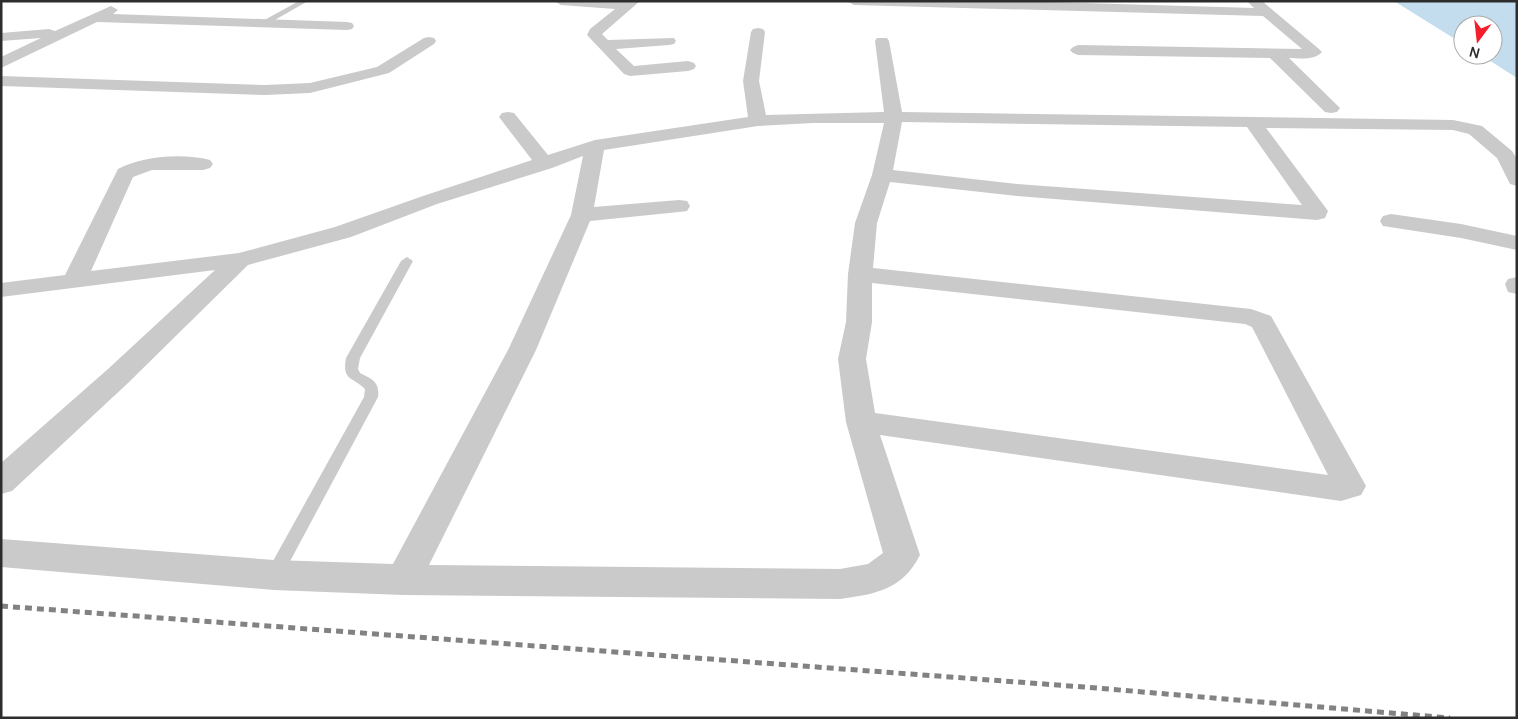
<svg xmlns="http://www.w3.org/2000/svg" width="1518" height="719" viewBox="0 0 1518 719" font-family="Manrope,sans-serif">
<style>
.water{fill:#c3ddee}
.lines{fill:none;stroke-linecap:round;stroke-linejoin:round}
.lane{fill:#cacaca;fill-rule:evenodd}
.street{fill:#cacaca;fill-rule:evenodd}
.rail{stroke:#828282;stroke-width:5;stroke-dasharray:7 5;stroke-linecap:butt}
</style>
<rect width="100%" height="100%" fill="#fff"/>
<!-- water -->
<path class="water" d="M1394,1h123v77l-36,-23h12v-30h-30v19z"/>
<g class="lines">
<!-- lane -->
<path class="lane" d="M299,1h9l-42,24 -7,-2z
M407,257l6,4 -53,97 -2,11 2,4c12,6 20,9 18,24l-98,183 -6,3 -6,-3 -3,-5 3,-5 96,-173 1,-8c-13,-13 -23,-8 -19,-31l55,-97z"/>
<!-- street -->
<path class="street" d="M554,1h86l-38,33 6,6 66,-2 2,3 -2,3 -5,1 -53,4 18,17 54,-5 6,2 2,3 -2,3 -6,2 -58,5 -6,-2 -37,-39 3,-6 25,-20 -54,-4z
M847,1h169l238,7 -7,-7h15l57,48 3,3c-8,9 -23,6 -33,6l51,50 -3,4 -6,1 -6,-1 -55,-54 -192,-3 -5,-2 -3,-3 3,-3 5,-2 224,4 -39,-33 -409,-11z
M111,6l7,4 -5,4 234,8 5,1 2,3 -2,3 -5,1 -250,-8 -96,46v-11l40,-19 -40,3v-8l48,-4 6,2z
M758,28l5,1 2,3 -6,49 7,34 118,-3 -9,-71 2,-3h10l2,3 13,71 551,8 29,6 30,25 5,8v27l-7,-2 -13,-26 -28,-24 -16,-4 -187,-2 62,83 -3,7 -8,2 -300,-24 -127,-14 -13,41 -4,45 378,41 20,7 95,170 -5,9 -20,6 -461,-66 40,120c-18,35 -44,39 -80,44l-437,-4 -129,-5 -273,-23v-28l273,21 119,4 115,-214 63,-135 12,-59 -31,12 -115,36 -86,33 -103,28 -120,118 -116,108 -11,3v-31l107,-94 107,-99 -214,27v-14l64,-8 53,-106c24,-13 65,-16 92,-9l3,4 -3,4 -7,2h-51l-19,7 -42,94 148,-18 96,-26 88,-31 109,-36 -33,-43 3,-4 6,-1 6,1 34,42 47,-15 153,-23 -5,-36 8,-49 2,-3zM902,122l345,5 55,78 -285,-21 -124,-14zM813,123h71l-12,52 -17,48 -7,51 -2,48 -8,37 8,63 37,131 -15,11 -28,5 -411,-4 107,-215 54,-129 89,-9 8,-1 3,-5 -3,-5 -8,-1 -85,7 10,-57 154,-24zM872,283l373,41 7,3 76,148 -453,-62 -9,-54 6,-37z
M429,37l5,1 2,3 -2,3 -45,29 -79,20 -45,2 -264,-9v-10l264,9 45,-2 67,-16 47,-29z
M1391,214l70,10 56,12v14l-56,-12 -78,-12 -3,-5 3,-5z
M1517,277v17l-9,-2 -3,-8 3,-5z"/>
<!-- rail -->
<path class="rail" d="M1,606l1083,81 366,31"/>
</g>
<!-- border -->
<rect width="1518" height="719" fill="none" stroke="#2d2d2d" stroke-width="5"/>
<!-- north arrow -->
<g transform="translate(1478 40) rotate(195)"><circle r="24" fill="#ffffff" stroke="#ababab"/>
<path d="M0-4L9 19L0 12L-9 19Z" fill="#f51e2b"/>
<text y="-8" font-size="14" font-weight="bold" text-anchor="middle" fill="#2d2d2d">N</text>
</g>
</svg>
